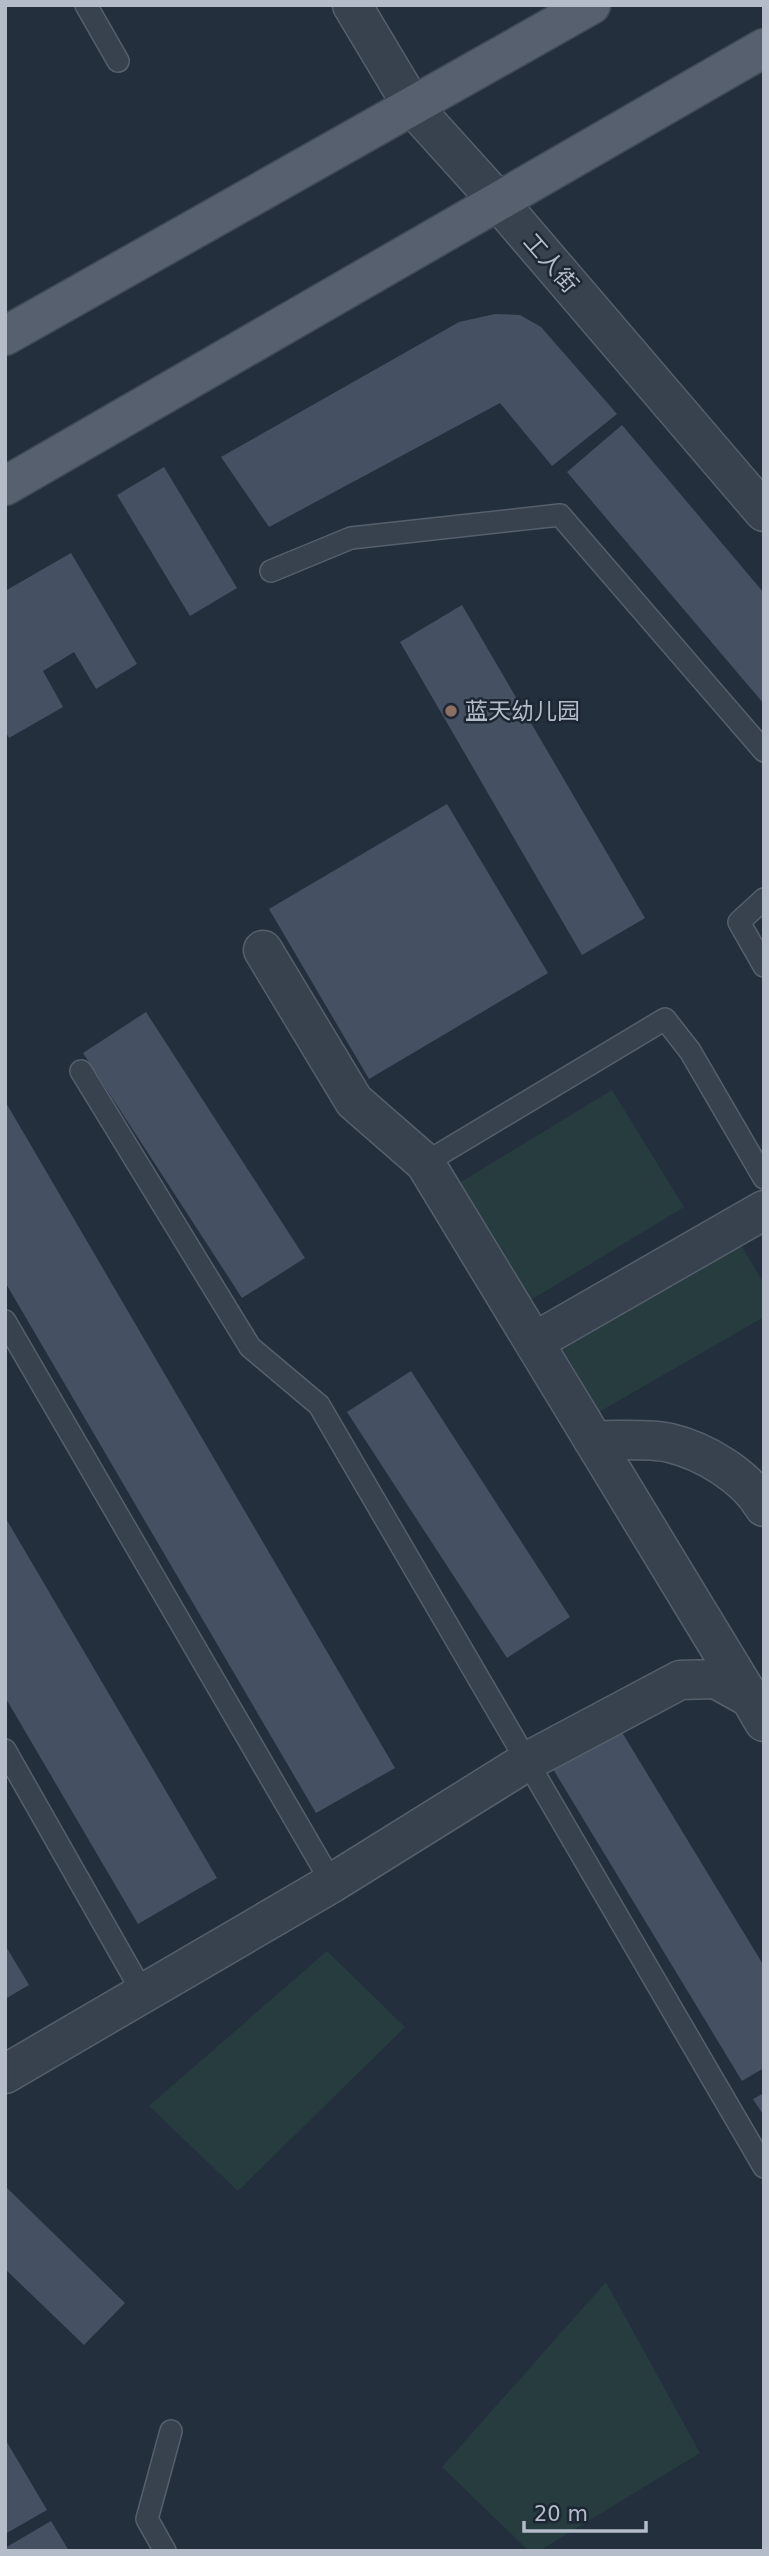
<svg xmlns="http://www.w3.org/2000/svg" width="769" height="2556" viewBox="0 0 769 2556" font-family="'DejaVu Sans','Noto Sans SC',sans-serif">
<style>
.green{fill:#263c3f}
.building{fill:#455162}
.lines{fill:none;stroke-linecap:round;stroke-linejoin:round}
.service-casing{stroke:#565f6c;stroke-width:24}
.minor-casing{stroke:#565f6c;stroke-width:41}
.primary-casing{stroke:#414a57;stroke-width:41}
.service{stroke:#38414e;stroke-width:21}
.minor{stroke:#38414e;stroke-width:38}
.primary{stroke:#56606e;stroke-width:38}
.education-dot{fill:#8d6e63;stroke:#1d2633;stroke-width:2.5}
.labels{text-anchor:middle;stroke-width:5;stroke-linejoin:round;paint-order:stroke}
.street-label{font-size:23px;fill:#b4bcc9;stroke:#1d2633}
.poi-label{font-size:23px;fill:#b4bcc9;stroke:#1d2633;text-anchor:start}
</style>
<rect width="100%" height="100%" fill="#242f3e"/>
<!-- green -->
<path class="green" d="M612,1090l72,117 -153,93 -72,-117z
M741,1245l23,39v33l-165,95 -37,-64z
M327,1951l78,76 -167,164 -89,-85z
M606,2282l94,171 -161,98h-10l-87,-84z"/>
<!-- building -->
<path class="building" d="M495,314l25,1 21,12 76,87 -65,52 -52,-63 -231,124 -48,-70 238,-135z
M622,425l142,168v111l-197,-232z
M164,467l73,121 -47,28 -73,-121z
M71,553l66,111 -41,25 -22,-37 -31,19 20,36 -54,31 -4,-7v-140z
M462,605l183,313 -63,37 -182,-313z
M447,804l101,169 -179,106 -100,-170z
M146,1012l159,246 -63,40 -159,-245z
M5,1101l390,667 -79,45 -311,-531z
M411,1371l159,246 -63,41 -160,-246z
M5,1517l212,361 -79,46 -133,-227z
M620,1729l144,237v102l-22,13 -189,-312z
M5,1945l24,40 -24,14z
M764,2093v23l-11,-17z
M5,2186l120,117 -41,42 -79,-76z
M5,2439l42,71 -42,24z
M51,2521l18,30h-64v-3z"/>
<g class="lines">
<!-- service casing -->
<g class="service-casing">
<path id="service" d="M86,5l32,56
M271,571l80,-33 209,-23 204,236
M764,899l-25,23 25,44
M81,1071l169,276 69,58 445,762
M425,1163l240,-144 25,32 74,127
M5,1321l327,562
M5,1750l138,243
M165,2551l-18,-32 24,-88"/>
</g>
<!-- minor casing -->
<g class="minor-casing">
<path id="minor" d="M352,5l61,102 84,93 267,312
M263,950l91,151 71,62 325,535
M534,1342l230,-132
M593,1440c23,1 55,-2 77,3 34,8 76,33 94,64
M5,2074l327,-191 194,-121 154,-82 36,-1 34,19 14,24"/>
</g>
<!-- primary casing -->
<g class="primary-casing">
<path id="primary" d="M5,336l586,-331
M5,486l759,-438"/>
</g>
<!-- service -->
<use href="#service" class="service"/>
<!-- minor -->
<use href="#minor" class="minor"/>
<!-- primary -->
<use href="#primary" class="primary"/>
</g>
<!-- markers -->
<circle class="education-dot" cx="451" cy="711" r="7"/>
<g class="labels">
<!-- street labels -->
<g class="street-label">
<text transform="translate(551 263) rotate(49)" y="8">工人街</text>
</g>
<!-- poi labels -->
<g class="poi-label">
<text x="465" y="719">蓝天幼儿园</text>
</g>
</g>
<!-- border -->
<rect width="769" height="2556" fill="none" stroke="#b4bcc9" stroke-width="14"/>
<!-- scale -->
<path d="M524 2521v10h122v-10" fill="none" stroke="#b4bcc9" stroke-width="3.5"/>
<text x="534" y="2521" font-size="21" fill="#b4bcc9" stroke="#1d2633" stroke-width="5" paint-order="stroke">20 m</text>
</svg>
